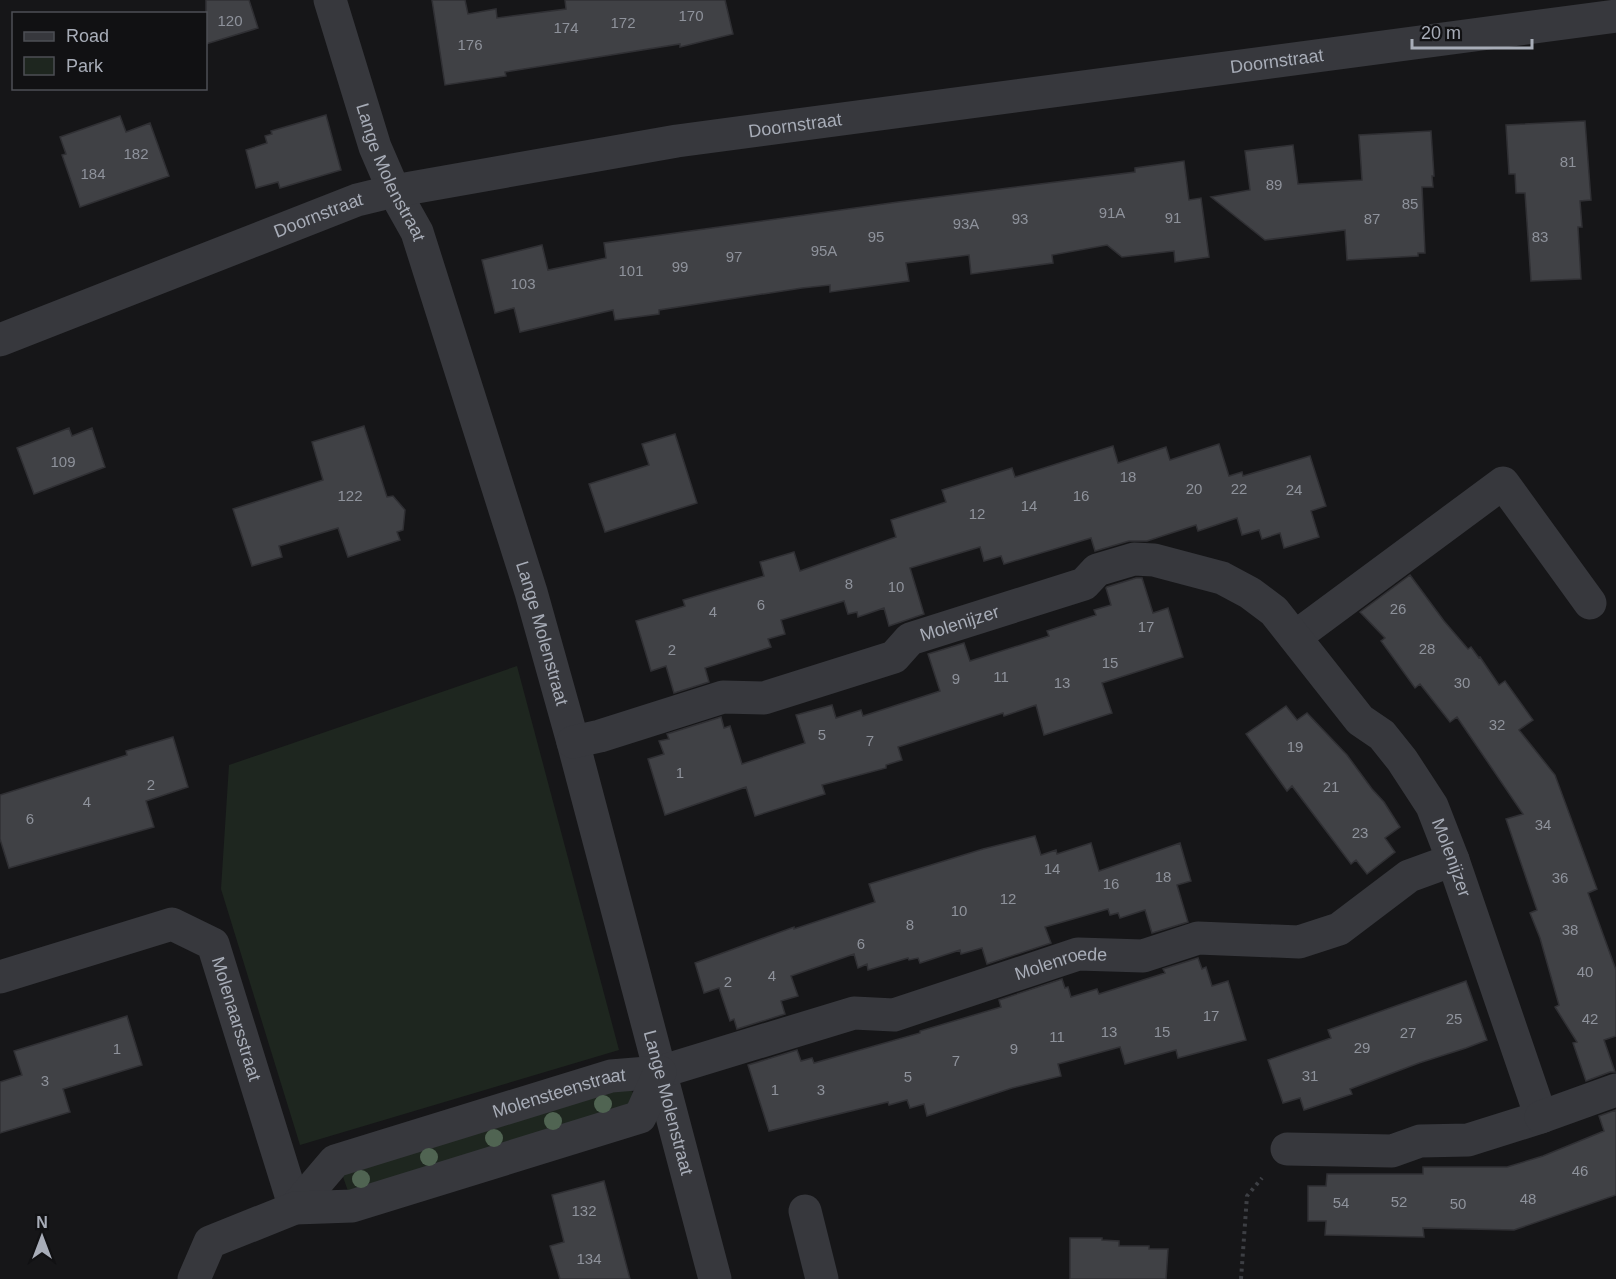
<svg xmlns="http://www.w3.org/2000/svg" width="1616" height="1279" viewBox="0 0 1616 1279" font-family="Helvetica,sans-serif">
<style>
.green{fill:#1e261f}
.building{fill:#404145;stroke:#303034;stroke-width:1.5}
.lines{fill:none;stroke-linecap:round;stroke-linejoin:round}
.path{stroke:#3d3f44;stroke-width:4;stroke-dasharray:3 4.5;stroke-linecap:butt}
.minor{stroke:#37383d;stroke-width:33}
.tree{fill:#506452}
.labels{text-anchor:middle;stroke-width:6;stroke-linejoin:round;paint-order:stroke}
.number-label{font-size:15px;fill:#8e929b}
.street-label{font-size:18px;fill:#a8adb8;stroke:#111113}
</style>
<rect width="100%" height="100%" fill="#161618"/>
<!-- green -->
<path class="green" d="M517,666l102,384 -319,95 -79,-256 8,-124z
M612,1088l19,2 2,3 -1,11 -283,90 -7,-20z"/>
<!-- building -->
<path class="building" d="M206,0h43l9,28 -52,16z
M432,0h33l3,14 28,-5 1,9 69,-9 -1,-9h160l8,34 -53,13v-3l-175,28 1,4 -61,9z
M326,115l15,55 -61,18 -2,-6 -22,6 -10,-38 21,-7 -2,-7 7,-2 -1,-3z
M120,116l6,16 24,-9 19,53 -89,31 -18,-52 4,-1 -6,-17z
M1585,121l6,79 -11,1 2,26h-4l3,52 -50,2 -6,-88h-9l-1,-19h-6l-3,-49z
M1431,131l3,45h-2l1,11h-11l3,66h-7v3l-71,4 -2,-30 -80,10 -54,-43 39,-7 -5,-39 48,-6 5,39 64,-4 -3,-45z
M1184,161l5,39 12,-2 8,59 -34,5 -1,-11 -52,6 -15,-12 -55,10 1,8 -82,11 -2,-19 -63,8 3,18 -79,11v-7l-28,3 -143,22v4l-44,6 -2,-10 -93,22 -6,-24 -19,5 -13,-53 60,-15 6,25 58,-12 -2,-15 294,-41 237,-30v-4z
M364,426l23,71 6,-1 12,14 -2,20 -6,2 3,8 -52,17 -10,-29 -59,18 3,11 -30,9 -19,-57 90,-29 -11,-38z
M69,428l3,8 20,-8 13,39 -71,27 -17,-46z
M675,434l22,69 -92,29 -16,-48 60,-19 -7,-21z
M1219,444l10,32 13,-4 1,4 67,-20 16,50 -15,5 8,26 -35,11 -4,-15 -18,6 -3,-9 -17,5 -5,-17 -39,13 -2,-6 -49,16h-18l-34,10 -4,-13 -87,26 -3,-8 -17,5 -4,-14 -70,21 14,46 -35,12 -5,-18 -26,9 -1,-5 -9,2 -4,-13 -63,19 4,14 -17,5 3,8 -66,21 4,14 -35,11 -8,-27 -15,5 -15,-50 49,-15 -2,-6 81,-24 -4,-14 34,-10 6,19 96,-34 -5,-17 55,-18 -4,-12 70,-22 3,9 98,-31 5,17 48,-16 4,13z
M1410,575l34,46 24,28 3,-2 8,11 1,-1 19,28 6,-4 28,39 -14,10 36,45 42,114 -9,4 28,77v66l-12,4 11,32h-5l-24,9 -13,-38 4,-1 -22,-35 4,-2 -19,-67 -10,-25 7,-3 -31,-91 17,-5 -66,-97 -7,5 -30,-38 -5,4 -34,-47 4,-3 -25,-26z
M1136,578h6l11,35 15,-5 15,49 -81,26 10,30 -68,22 -8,-30 -32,11 -1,-3 -105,34 4,13 -16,5v3l-64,17 3,9 -70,22 -9,-29 -81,28 -17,-56 16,-5 -5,-13 10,-2 -2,-5 54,-17 3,11 6,-2 12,38 63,-21 -9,-28 36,-10 4,13 25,-8 2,6 77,-25 -12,-37 36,-11 6,18 79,-25 -2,-5 49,-16 -2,-5 17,-5 -5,-17 1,-1z
M1286,706l11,14 10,-7 40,42 25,34 12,13 16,25 -15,11 10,14 -28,22 -11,-14 -5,4 -59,-78 -5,5 -41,-57z
M173,737l15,50 -42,14 8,26 -145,41 -9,-29v-44l127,-40 -1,-4z
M1035,836l6,19 15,-5 1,4 34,-11 8,28 81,-28 11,38 -14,4 11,37 -36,11 -7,-23 -25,8 -2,-5 -8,2 -2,-6 -63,18 6,16 -64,21 -5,-16 -21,6 -1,-4 -40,13 -2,-5 -9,2 -1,-2 -40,12 -1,-6 -9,4 -4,-14 -63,22 7,20 -17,5 4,13 -48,15 -3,-10 -4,2 -11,-33 -15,5 -9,-30 99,-36v2l81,-27 -6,-18 114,-35z
M1198,958l4,11 4,-2 6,19 16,-5 18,59 -68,18 -2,-8 -51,14 -5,-17 -62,17 3,12 -49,12 -85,28 -3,-12 -14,4 -3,-8 -18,5 -1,-3 -119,29 -21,-66 49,-15 4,11 11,-3 2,5 106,-30v-2l81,-24 -2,-7 63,-21 3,9 3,-1 3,10 26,-8 2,5 66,-21 -2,-4z
M1466,981l21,59 -21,8 -47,15 -69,26 2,5 -48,16 -4,-12 -17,5 -15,-43 63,-22 -3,-8z
M127,1016l15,49 -79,24 7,23 -70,21v-51l22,-7 -8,-24z
M1616,1110v85l-102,35 -91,-2 1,9 -99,-2 1,-14h-18v-35h18l1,-12h96v-7h84l36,-11 61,-25 -5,-15z
M604,1181l26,98h-70l-10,-33 14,-4 -12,-47z
M1070,1238h32v2l17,1v5h30v3h19l-2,30h-96z"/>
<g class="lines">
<!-- path -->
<path class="path" d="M1241,1279l6,-83 15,-18"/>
<!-- minor -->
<g class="minor">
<path id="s1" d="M330,0l45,147 19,44 23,41 114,360 42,150 142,537"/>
<path id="s2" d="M0,340l357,-140 37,-9 283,-50 939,-125"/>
<path d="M1295,637l208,-154 87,120"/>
<path id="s3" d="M573,742l27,-6 123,-39 41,1 130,-41 16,-18 174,-55 13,-14 37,-11 20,1 68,18 28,15 24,18 86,109 22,15 20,25 30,46 21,54 88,257 -73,23 -48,1 -28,10 -105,-2"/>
<path id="s4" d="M0,977l172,-53 41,20 82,264"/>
<path d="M1541,1117l75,-27"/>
<path id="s5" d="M295,1208l40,-47 276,-85 49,-4 194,-59 40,2 184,-61 65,2 55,-18 101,4 40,-13 70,-53 44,-16"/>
<path d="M805,1211l17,68"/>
<path d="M194,1279l16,-37 85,-34 57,-2 288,-89 20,-45"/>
</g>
</g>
<!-- trees -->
<g class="tree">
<circle cx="603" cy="1104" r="9"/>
<circle cx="553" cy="1121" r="9"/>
<circle cx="494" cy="1138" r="9"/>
<circle cx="429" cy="1157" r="9"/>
<circle cx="361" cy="1179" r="9"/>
</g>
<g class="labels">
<!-- number labels -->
<g class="number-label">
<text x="691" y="21">170</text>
<text x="230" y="26">120</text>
<text x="623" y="28">172</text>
<text x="566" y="33">174</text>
<text x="470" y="50">176</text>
<text x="136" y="159">182</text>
<text x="1568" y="167">81</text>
<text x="93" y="179">184</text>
<text x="1274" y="190">89</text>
<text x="1410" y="209">85</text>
<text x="1112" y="218">91A</text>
<text x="1173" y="223">91</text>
<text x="1020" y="224">93</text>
<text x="1372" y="224">87</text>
<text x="966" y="229">93A</text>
<text x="876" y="242">95</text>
<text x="1540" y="242">83</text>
<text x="824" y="256">95A</text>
<text x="734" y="262">97</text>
<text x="680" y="272">99</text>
<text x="631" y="276">101</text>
<text x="523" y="289">103</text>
<text x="63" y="467">109</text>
<text x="1128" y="482">18</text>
<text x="1194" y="494">20</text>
<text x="1239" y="494">22</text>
<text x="1294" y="495">24</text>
<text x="350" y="501">122</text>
<text x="1081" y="501">16</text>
<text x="1029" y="511">14</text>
<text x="977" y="519">12</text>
<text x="849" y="589">8</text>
<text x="896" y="592">10</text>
<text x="761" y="610">6</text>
<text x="1398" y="614">26</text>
<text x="713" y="617">4</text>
<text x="1146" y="632">17</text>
<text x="1427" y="654">28</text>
<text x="672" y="655">2</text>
<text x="1110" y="668">15</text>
<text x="1001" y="682">11</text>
<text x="956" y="684">9</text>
<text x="1062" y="688">13</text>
<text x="1462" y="688">30</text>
<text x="1497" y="730">32</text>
<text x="822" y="740">5</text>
<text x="870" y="746">7</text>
<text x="1295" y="752">19</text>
<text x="680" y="778">1</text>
<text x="151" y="790">2</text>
<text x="1331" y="792">21</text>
<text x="87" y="807">4</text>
<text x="30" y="824">6</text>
<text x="1543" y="830">34</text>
<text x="1360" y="838">23</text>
<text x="1052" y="874">14</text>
<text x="1163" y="882">18</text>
<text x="1560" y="883">36</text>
<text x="1111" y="889">16</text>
<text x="1008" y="904">12</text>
<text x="959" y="916">10</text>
<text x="910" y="930">8</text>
<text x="1570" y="935">38</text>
<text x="861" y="949">6</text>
<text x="1585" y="977">40</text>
<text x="772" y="981">4</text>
<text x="728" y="987">2</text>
<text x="1211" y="1021">17</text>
<text x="1454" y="1024">25</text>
<text x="1590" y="1024">42</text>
<text x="1109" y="1037">13</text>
<text x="1162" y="1037">15</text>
<text x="1408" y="1038">27</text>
<text x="1057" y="1042">11</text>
<text x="1362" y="1053">29</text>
<text x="117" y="1054">1</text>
<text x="1014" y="1054">9</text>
<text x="956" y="1066">7</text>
<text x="1310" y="1081">31</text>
<text x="908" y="1082">5</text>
<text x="45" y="1086">3</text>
<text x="775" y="1095">1</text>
<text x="821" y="1095">3</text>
<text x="1580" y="1176">46</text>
<text x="1528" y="1204">48</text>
<text x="1399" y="1207">52</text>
<text x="1341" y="1208">54</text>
<text x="1458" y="1209">50</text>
<text x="584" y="1216">132</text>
<text x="589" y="1264">134</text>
</g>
<!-- street labels -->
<g class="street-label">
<text dy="6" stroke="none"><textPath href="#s2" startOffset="1314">Doornstraat</textPath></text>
<text dy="6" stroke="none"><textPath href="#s2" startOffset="828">Doornstraat</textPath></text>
<text dy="6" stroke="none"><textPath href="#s1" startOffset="183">Lange Molenstraat</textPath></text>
<text dy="6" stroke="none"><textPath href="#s2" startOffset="342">Doornstraat</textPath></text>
<text dy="6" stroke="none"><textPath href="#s3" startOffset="410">Molenijzer</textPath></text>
<text dy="6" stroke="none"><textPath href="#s1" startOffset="669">Lange Molenstraat</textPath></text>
<text dy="6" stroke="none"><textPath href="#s3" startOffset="1058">Molenijzer</textPath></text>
<text dy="6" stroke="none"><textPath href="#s5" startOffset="818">Molenroede</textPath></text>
<text dy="6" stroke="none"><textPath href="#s4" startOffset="304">Molenaarsstraat</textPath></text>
<text dy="6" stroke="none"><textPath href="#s5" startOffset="296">Molensteenstraat</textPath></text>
<text dy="6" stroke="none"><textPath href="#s1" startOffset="1155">Lange Molenstraat</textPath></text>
</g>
</g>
<!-- legend -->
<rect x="12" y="12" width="195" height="78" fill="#111113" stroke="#4d4f55" stroke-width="1.5"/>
<rect x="24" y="32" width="30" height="9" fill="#37383d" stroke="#4d4f55" stroke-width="1.5"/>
<text x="66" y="42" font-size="18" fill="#a8adb8">Road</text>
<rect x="24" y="57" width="30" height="18" fill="#1e261f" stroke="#4d4f55" stroke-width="1.5"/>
<text x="66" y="72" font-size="18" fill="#a8adb8">Park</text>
<!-- north arrow -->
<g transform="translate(42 1237)" stroke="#111113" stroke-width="4.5" paint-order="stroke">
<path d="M0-4.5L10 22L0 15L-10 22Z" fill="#a8adb8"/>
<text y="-9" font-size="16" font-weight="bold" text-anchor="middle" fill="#a8adb8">N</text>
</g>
<!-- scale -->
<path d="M1412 39v9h120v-9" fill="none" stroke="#a8adb8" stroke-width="3"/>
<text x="1421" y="39" font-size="18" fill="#a8adb8" stroke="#111113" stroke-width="4.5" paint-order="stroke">20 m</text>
</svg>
